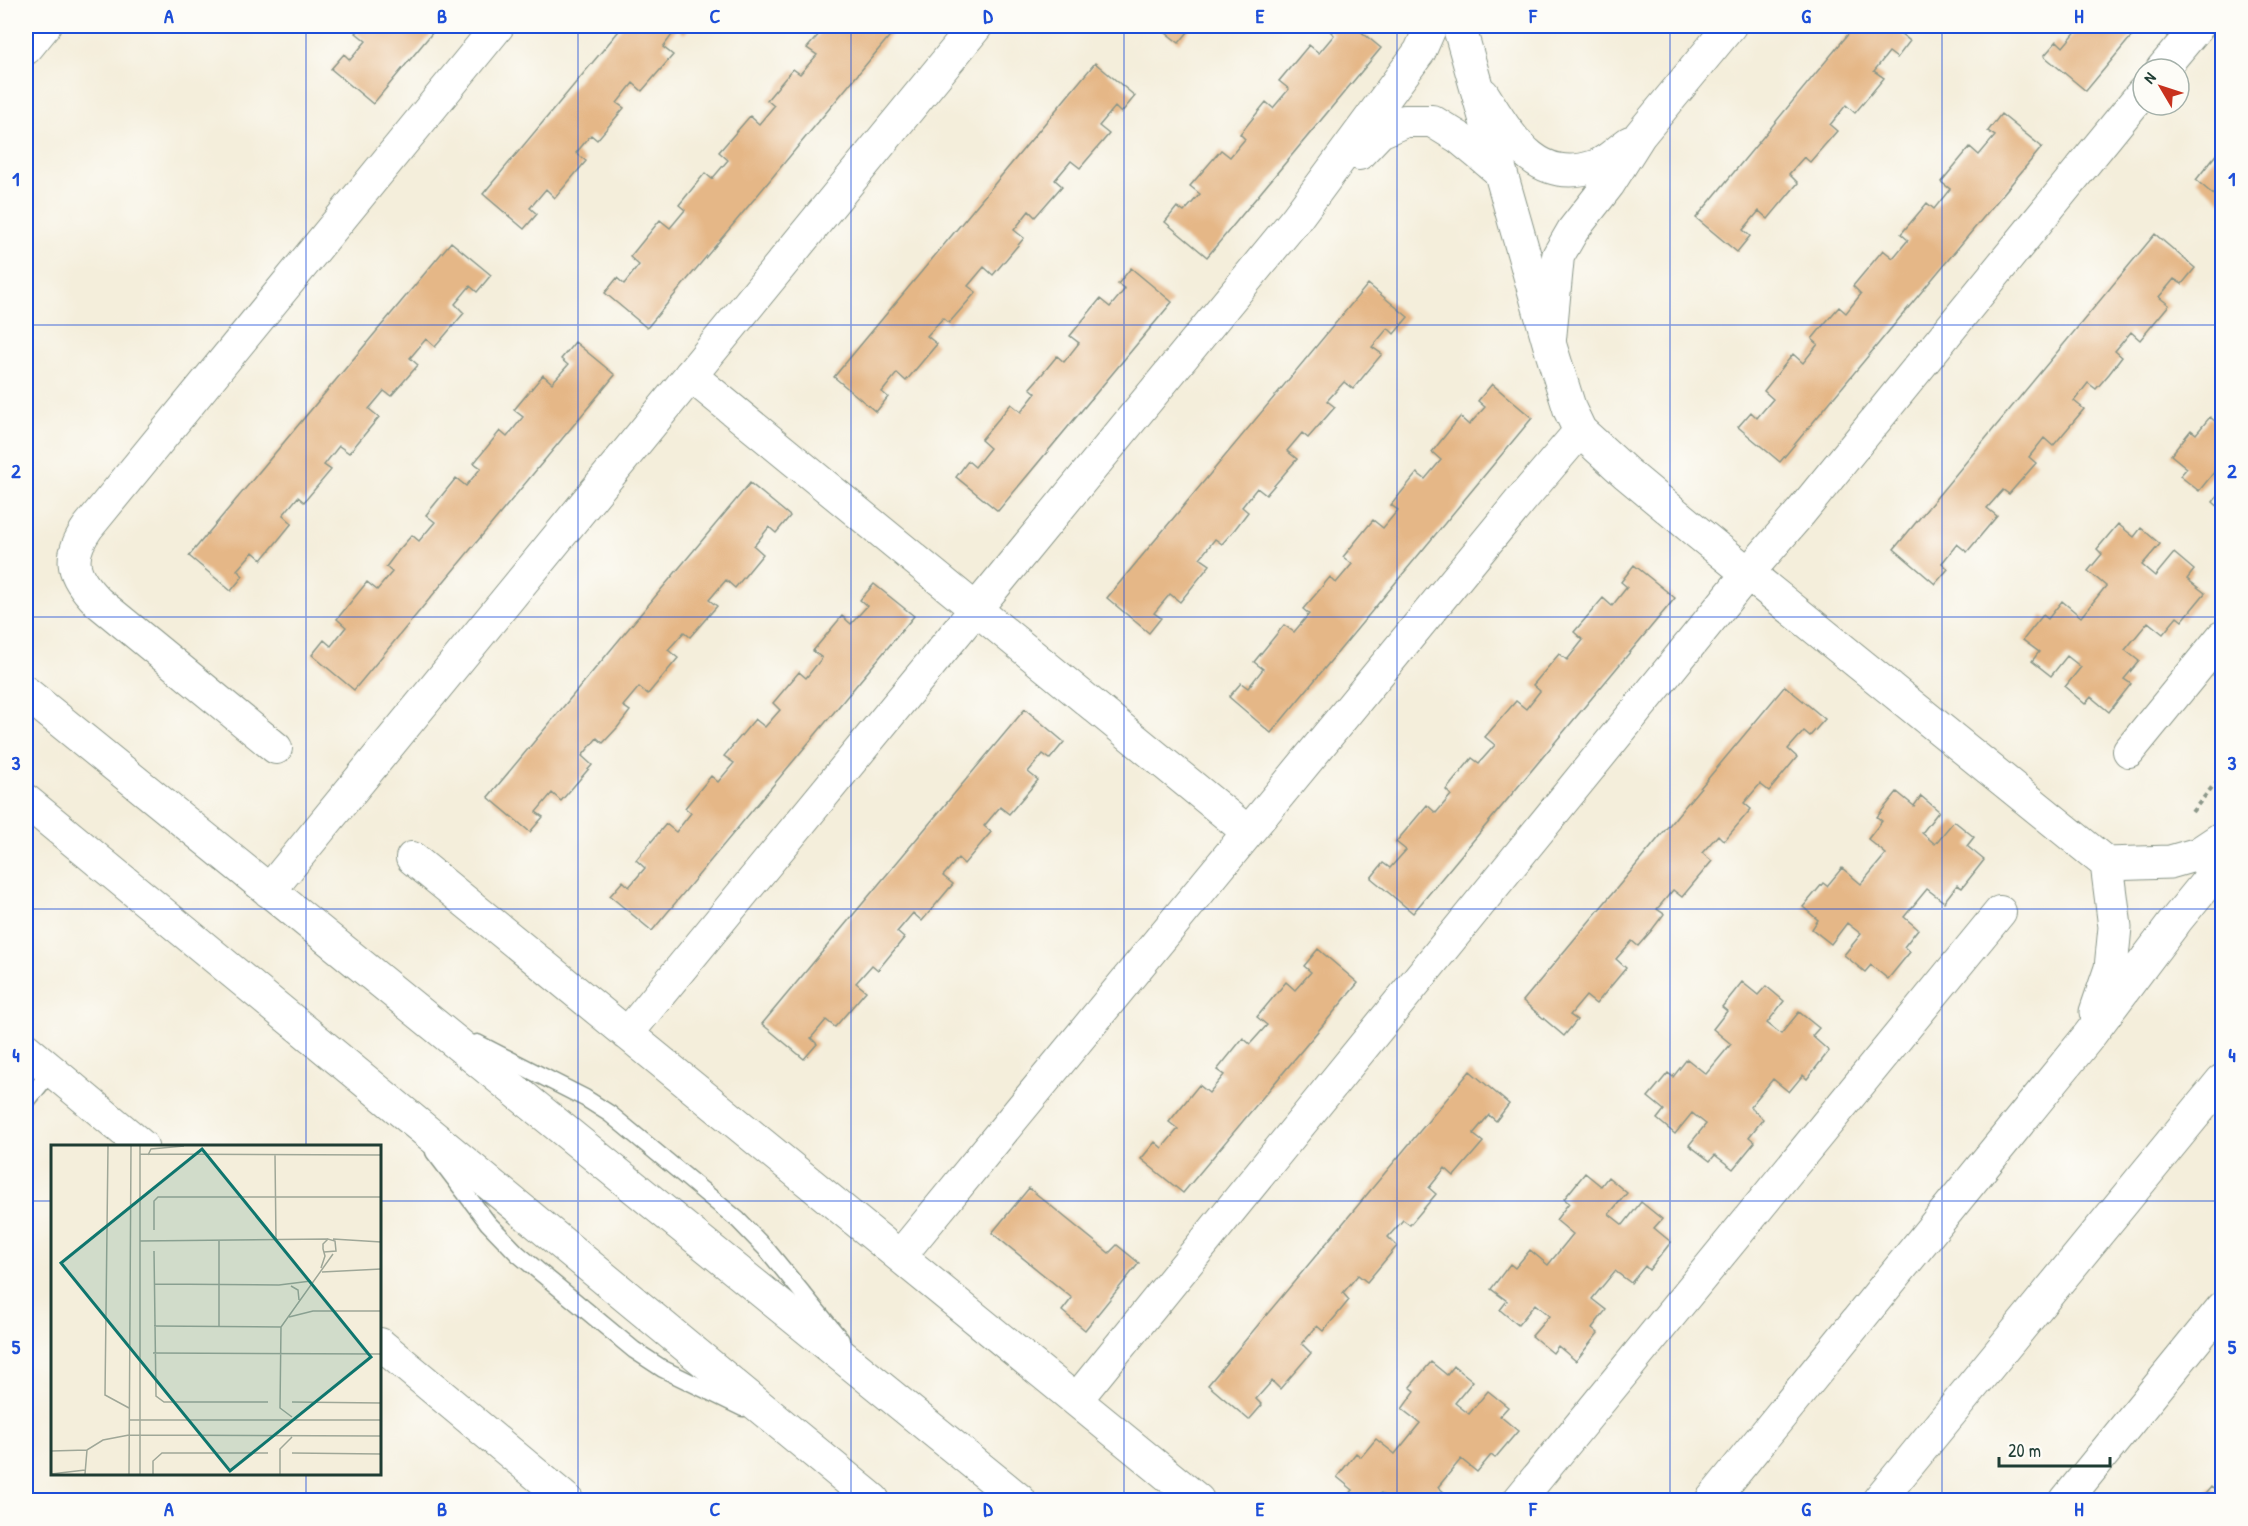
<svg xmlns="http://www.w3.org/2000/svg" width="2248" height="1526" viewBox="0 0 2248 1526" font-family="'Patrick Hand',sans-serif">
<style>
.building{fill:#e5b787}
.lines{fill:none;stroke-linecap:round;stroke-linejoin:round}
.service-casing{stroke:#8a9688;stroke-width:19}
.minor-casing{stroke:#8a9688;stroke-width:34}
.tertiary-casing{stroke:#8a9688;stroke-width:35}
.path{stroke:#8a9688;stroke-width:4;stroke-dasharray:4.5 4.5;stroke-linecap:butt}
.service{stroke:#fff;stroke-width:16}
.minor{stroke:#fff;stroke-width:32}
.tertiary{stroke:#fff;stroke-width:33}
.grid{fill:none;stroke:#1d4ed8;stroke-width:1.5;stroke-opacity:0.55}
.inset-road{fill:none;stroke:#9fa798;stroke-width:1.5}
.view{fill:#0f766e;fill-opacity:0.15;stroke:#0f766e;stroke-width:3}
.inset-edge{fill:none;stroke:#1f3d34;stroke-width:3}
.neatline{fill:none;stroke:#1d4ed8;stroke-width:2}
.grid-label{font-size:20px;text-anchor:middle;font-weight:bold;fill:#1d4ed8}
</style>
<rect width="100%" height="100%" fill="#fdfcf7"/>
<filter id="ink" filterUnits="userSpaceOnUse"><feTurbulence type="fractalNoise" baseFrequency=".0167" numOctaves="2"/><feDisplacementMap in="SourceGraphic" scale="12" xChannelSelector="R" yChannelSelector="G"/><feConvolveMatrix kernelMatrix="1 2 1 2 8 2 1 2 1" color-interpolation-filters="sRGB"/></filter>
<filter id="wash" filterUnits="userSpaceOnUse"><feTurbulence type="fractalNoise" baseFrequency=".008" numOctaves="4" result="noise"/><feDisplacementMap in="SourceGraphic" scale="24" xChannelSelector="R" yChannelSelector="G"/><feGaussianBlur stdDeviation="1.35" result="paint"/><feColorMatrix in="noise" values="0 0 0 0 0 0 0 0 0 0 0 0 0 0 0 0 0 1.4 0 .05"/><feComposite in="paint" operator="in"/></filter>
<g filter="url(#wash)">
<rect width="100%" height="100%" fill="#f4eedb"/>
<g id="blocks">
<!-- building -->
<path class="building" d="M363,26h75l-65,78 -42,-35 13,-15 6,6 16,-19 -10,-8z
M623,26h68l-7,8 -7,-6 -14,19 10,8 -31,36 -9,-8 -16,20 7,5 -27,32 -6,-5 -15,18 10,8 -31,37 -9,-9 -16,19 7,6 -13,15 -41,-35z
M826,26h72l-251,302 -42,-35 12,-15 7,6 15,-19 -9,-8 30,-37 10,8 15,-18 -6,-5 26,-32 7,6 16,-19 -9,-8 31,-36 9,8 15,-18 -7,-6 26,-31 7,5 17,-19 -10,-7z
M1157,26h34l1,1 -13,16z
M1331,26h23l27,22 -174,209 -42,-35 12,-15 7,5 16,-18 -10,-8 31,-36 9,7 15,-18 -5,-5 26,-32 7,6 16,-19 -10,-8 30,-36 10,8 15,-18 -6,-6z
M1855,26h36l19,15 -13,17 -8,-6 -15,19 10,7 -29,35 -9,-8 -16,20 7,6 -14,16 -13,15 -6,-5 -15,17 9,9 -30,36 -9,-8 -16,19 7,6 -13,16 -41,-34z
M2076,26h64l-54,65 -42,-35 13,-15 6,6 16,-19z
M1095,63l40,33 -14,17 -6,-6 -16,19 10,8 -29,34 -9,-7 -16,19 7,6 -27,31 -6,-6 -15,19 10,8 -31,37 -9,-8 -16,19 8,6 -27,31 -6,-5 -16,18 10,8 -31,37 -9,-8 -15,19 6,5 -12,15 -42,-35z
M2001,114l41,33 -262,315 -42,-35 13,-15 6,6 16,-19 -9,-8 29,-37 10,9 15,-19 -6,-5 13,-16 14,-16 7,6 15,-19 -8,-8 30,-36 10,8 15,-18 -7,-6 26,-31 7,6 16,-20 -9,-7 29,-35 9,8 16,-19 -7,-5z
M2222,147v55l-26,-22z
M2155,234l40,34 -13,16 -8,-5 -15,18 10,8 -29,35 -9,-8 -16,19 7,6 -13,17 -13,15 -8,-6 -14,18 10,8 -31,37 -9,-8 -15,19 7,6 -27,31 -6,-4 -16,18 10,8 -30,36 -10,-8 -15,19 6,6 -13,15 -41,-35z
M451,242l40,33 -14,17 -7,-6 -15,18 9,9 -29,34 -9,-8 -16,19 8,7 -27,31 -7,-5 -15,18 10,8 -30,36 -10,-7 -15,19 7,5 -27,32 -6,-5 -15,18 9,8 -30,37 -9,-8 -16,18 6,6 -12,15 -42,-35z
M1131,268l41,34 -174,209 -42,-34 12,-16 7,6 15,-19 -9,-8 30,-36 10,8 15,-19 -6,-5 13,-15 14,-17 7,6 15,-19 -9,-7 30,-37 10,8 15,-18 -7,-5z
M1368,284l40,33 -14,17 -6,-6 -16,19 10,7 -29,35 -9,-7 -17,19 8,6 -27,31 -6,-5 -15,18 10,8 -31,36 -9,-7 -15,19 6,5 -13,17 -13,15 -7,-5 -15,19 10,7 -30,37 -10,-8 -16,19 7,5 -12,15 -42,-35z
M575,342l40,33 -261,315 -42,-35 12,-15 7,6 15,-19 -9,-8 30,-37 10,8 15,-18 -6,-5 12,-16 14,-16 7,6 16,-19 -9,-7 30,-37 10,8 15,-18 -7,-5 26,-32 7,6 16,-20 -9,-7 29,-35 9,8 16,-18 -7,-6z
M1492,384l40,34 -261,315 -42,-36 12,-14 7,5 15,-19 -9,-7 30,-37 10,7 15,-18 -6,-5 13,-15 14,-17 6,6 16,-19 -9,-7 30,-37 10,8 15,-18 -7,-5 26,-32 8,6 16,-19 -9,-8 28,-35 9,8 16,-18 -7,-6z
M2210,417l12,10v50l-7,-6 -16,20 -19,-15 7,-8 -16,-13 20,-25 5,4z
M750,483l40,33 -14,17 -7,-6 -15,19 9,8 -28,34 -9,-8 -17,20 8,6 -27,31 -6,-5 -16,18 10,8 -30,36 -9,-7 -16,19 7,5 -13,17 -14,15 -6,-5 -15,18 10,9 -31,36 -9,-8 -16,19 7,5 -13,15 -42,-35z
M2222,490v20l-9,-8z
M2118,524l16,13 7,-9 19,16 -18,21 13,11 19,-23 20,17 -7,9 18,14 -23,28 -5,-4 -14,17 -15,-12 -23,28 14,11 -15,18 7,5 -22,28 -18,-15 -6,7 -20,-17 16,-20 -14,-11 -16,20 -19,-15 7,-9 -16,-12 20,-25 5,4 14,-18 19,16 25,-31 -18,-15 14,-17 -5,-5z
M1634,565l41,33 -262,315 -42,-35 12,-15 7,5 16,-18 -10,-8 31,-37 9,8 15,-18 -5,-5 26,-32 7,5 16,-18 -10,-8 31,-36 10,8 14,-18 -7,-6 26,-31 8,6 16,-20 -9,-8 29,-34 9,8 15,-19 -6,-5z
M874,584l40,32 -262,315 -42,-35 13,-15 6,6 16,-19 -9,-8 30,-36 10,8 15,-19 -6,-5 26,-32 7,6 16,-19 -10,-7 31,-37 10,8 15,-17 -7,-7 26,-31 7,6 16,-20 -9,-7 29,-35 9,8 16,-18 -7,-6z
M1785,686l40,33 -15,17 -6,-5 -16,18 9,8 -28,34 -9,-7 -16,19 7,6 -27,32 -6,-6 -16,18 10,8 -30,36 -9,-7 -16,19 7,5 -13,17 -13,15 -6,-5 -16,18 10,9 -30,36 -10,-8 -16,19 7,5 -13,16 -41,-35z
M1025,709l39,33 -14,17 -7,-5 -15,18 10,8 -29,34 -9,-7 -16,19 7,6 -27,32 -6,-6 -15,18 10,8 -31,37 -9,-8 -16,19 7,6 -26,32 -6,-5 -16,18 10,8 -31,36 -9,-7 -15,18 6,6 -13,15 -42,-35z
M1897,792l17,14 7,-10 18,15 -17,22 13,11 19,-23 20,16 -7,9 17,14 -22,28 -5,-3 -13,17 -17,-13 -23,28 14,12 -14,18 6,5 -22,27 -17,-14 -6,7 -21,-17 17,-21 -14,-11 -16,21 -19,-15 6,-9 -15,-13 20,-24 4,3 15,-18 19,16 25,-30 -18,-15 14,-18 -5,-4z
M1318,949l40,34 -175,210 -42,-34 14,-17 7,6 16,-19 -9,-7 30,-37 10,8 15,-18 -7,-5 26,-32 7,6 17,-19 -10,-8 29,-35 9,8 16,-18 -7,-6z
M1742,982l16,13 8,-9 18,15 -17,22 14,11 18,-22 20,16 -7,8 17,15 -22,28 -4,-4 -14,17 -16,-13 -23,28 13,12 -14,18 6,5 -22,27 -18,-14 -5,6 -21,-16 17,-21 -14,-11 -17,21 -18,-15 7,-9 -16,-13 20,-24 5,4 14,-18 19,15 25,-30 -18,-15 14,-18 -5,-4z
M1470,1071l39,33 -13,17 -7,-6 -16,19 10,8 -29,34 -9,-8 -16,20 7,6 -26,31 -7,-5 -15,17 9,9 -30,36 -9,-7 -15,18 6,7 -13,16 -13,15 -6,-5 -15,18 9,9 -31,36 -8,-8 -16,18 6,6 -13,15 -41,-35z
M1585,1173l16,13 7,-9 19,16 -18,21 14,11 18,-23 21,17 -8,9 17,14 -22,28 -4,-4 -14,17 -16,-12 -23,28 14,11 -14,18 6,5 -22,28 -18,-15 -5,7 -21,-17 17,-20 -14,-12 -17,21 -18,-15 7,-9 -16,-12 19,-25 5,4 15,-18 18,15 25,-31 -17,-14 13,-17 -5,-4z
M1029,1188l80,65 8,-8 22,18 -54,67 -23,-19 10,-13 -80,-65z
M1431,1362l16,13 7,-9 19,15 -18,22 14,11 19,-23 20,16 -8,9 18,15 -23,27 -4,-3 -14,17 -16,-13 -23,28 14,12 -2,1h-60l-9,-7 -7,7h-25l-3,-2 7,-8 -16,-13 19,-24 5,4 15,-18 19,15 25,-31 -18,-14 13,-18 -5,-4z
M2211,1487l11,9v4h-22z"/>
</g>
</g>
<g filter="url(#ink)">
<use href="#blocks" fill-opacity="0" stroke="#8a9688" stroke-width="1.5"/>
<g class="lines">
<!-- service casing -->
<g class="service-casing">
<path id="service" d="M477,1043l108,55 25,16 128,106 30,31 73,89
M26,1102l25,-31
M434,1152l54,71 30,31 116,96 29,19 80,39"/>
</g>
<!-- minor casing -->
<g class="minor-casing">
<path id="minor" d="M2162,69l36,-43
M1483,94c27,42 53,92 112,72 12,-4 24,-17 35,-24
M1359,154l21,-22 25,-11h27l26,16 41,34
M1550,339l8,-83 15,-26 36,-46 31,-49 90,-109
M690,375l558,457
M276,748l-178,-146c-26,-26 -32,-44 -10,-75l410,-501
M2129,751l93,-114
M412,858l786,642
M627,1034l669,-815 124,-168 11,-25
M26,1049l116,97
M900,1256l622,-757 58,-68
M380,1344l187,156
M1076,1400l672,-827 53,-61 342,-420
M1519,1500l481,-588
M2066,1500l156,-192"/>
</g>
<!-- tertiary casing -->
<g class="tertiary-casing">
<path id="tertiary" d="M1459,26l91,320 20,64 10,21 46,42 71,59 410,332 63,-2 28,-8 24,-16
M26,48l18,-22
M26,693l993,807
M26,801l847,699
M269,891l707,-865
M2096,1012l15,-44 4,-41 -8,-63
M1712,1500l376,-463 89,-118 45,-55
M1879,1500l343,-419"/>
</g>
<!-- path -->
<path class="path" d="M2192,812l30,-37"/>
<!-- service -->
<use href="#service" class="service"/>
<!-- minor -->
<use href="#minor" class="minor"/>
<!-- tertiary -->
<use href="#tertiary" class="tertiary"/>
</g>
</g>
<!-- grid -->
<path class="grid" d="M306,26v1120M578,26v1474M851,26v1474M1124,26v1474M1397,26v1474M1670,26v1474M1942,26v1474M26,325h2196M26,617h2196M26,909h2196M26,1201h26M380,1201h1842M306,1474v26"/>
<!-- overview -->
<g transform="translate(51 1145)">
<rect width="330" height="330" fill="#f4eedb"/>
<path class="inset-road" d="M57,1l-3,249 24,13M89,9l241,1M97,10l3,-6 33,-3M224,10l1,86M103,85v-29l4,-4h223M282,94l48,3M89,96l188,-2M103,106l2,145 8,6h104M270,123l4,-12 -2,-7v-5l5,-5 7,2 1,10 -12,1M271,127l59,-3M103,139l125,1 32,-4M240,141l7,4 1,10M238,172l24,-6h68M103,181l127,1M168,182v-86M102,208l228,1M241,257l89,1M241,272l-12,-9 1,-81 52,-73M78,275h252M0,306l36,-1 16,-10 26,-5 252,1M241,308l89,1M0,329l34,-4M34,329l2,-24M78,329l2,-328M89,329v-328M102,329v-13l9,-8h106M229,329v-25l12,-12"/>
<path class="view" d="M151,4l169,208 -141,114 -169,-208z"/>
<rect width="330" height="330" class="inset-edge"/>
</g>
<!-- margin -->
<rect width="2248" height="1526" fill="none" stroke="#fdfcf7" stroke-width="66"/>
<!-- north arrow -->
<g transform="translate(2161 87) rotate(309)"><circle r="28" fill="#fdfcf7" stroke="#a4b0a9" stroke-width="1.5"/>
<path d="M0-4.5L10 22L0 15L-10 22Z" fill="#c8321e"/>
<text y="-9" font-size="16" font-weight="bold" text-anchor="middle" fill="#1f3d34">N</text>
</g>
<!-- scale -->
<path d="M1999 1457v9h111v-9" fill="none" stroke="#1f3d34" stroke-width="3"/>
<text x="2008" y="1457" font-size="18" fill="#1f3d34" stroke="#fdfcf7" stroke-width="4.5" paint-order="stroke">20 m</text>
<rect x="33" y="33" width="2182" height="1460" class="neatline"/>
<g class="grid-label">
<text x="169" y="23">A</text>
<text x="442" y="23">B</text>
<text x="715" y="23">C</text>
<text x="988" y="23">D</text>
<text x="1260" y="23">E</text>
<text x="1533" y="23">F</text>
<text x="1806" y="23">G</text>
<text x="2079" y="23">H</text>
<text x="16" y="186">1</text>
<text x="2232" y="186">1</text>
<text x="16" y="478">2</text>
<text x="2232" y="478">2</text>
<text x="16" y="770">3</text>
<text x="2232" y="770">3</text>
<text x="16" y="1062">4</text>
<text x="2232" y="1062">4</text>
<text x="16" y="1354">5</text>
<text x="2232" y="1354">5</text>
<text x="169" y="1516">A</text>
<text x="442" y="1516">B</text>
<text x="715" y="1516">C</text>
<text x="988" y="1516">D</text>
<text x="1260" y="1516">E</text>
<text x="1533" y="1516">F</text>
<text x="1806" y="1516">G</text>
<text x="2079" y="1516">H</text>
</g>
</svg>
